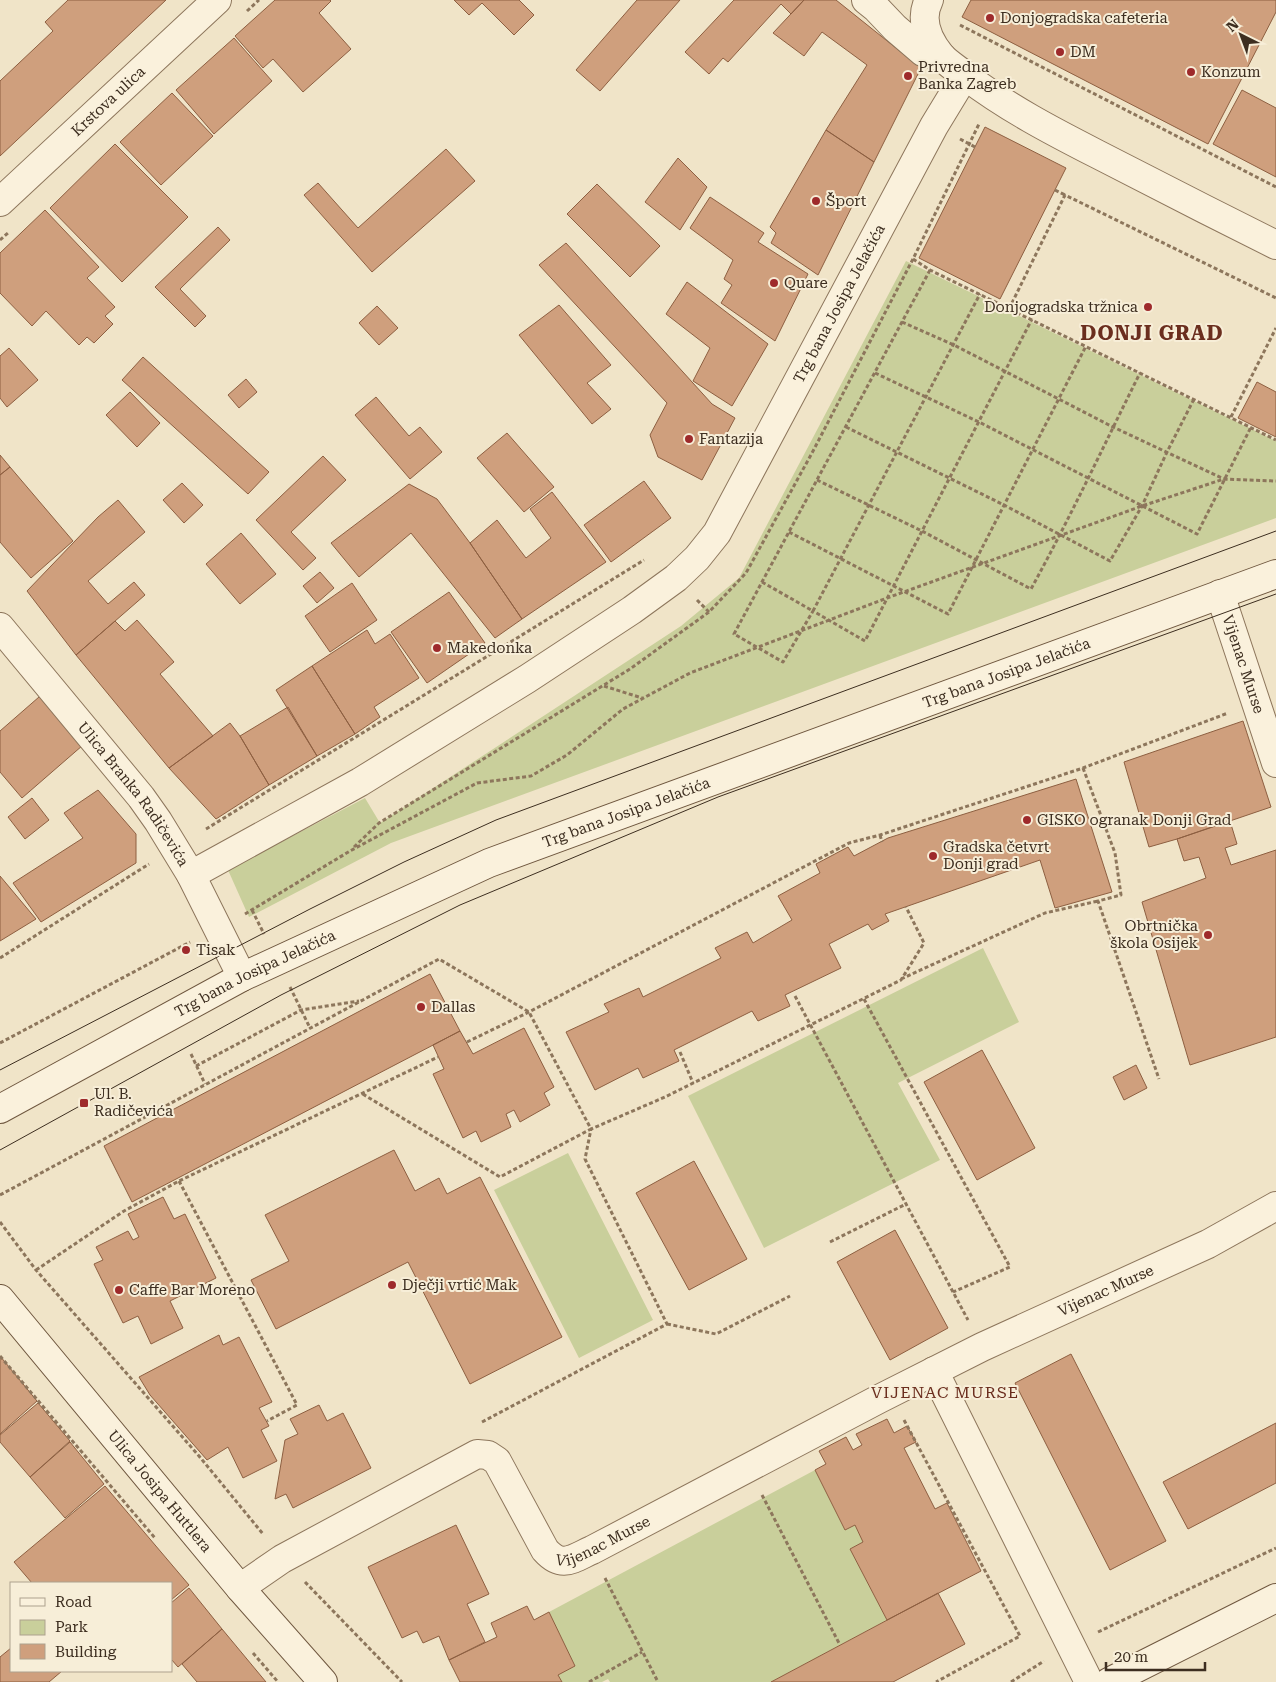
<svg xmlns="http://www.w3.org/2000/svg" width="1276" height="1682" viewBox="0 0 1276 1682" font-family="'Roboto Serif',serif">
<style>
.green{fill:#c9cf9b}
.building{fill:#cf9f7d;stroke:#8d5f41}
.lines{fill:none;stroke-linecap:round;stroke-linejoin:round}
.street-casing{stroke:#8d765c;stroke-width:30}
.secondary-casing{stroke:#6f573f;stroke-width:30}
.path{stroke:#8d765c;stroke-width:3;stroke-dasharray:4 2.5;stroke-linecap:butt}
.street{stroke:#faf1dc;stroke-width:28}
.secondary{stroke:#faf1dc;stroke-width:28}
.tram{stroke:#3d2e20;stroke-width:1}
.poi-dot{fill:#9e2a2b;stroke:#f7eed8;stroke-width:2}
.labels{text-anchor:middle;stroke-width:4;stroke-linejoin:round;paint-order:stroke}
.poi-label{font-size:15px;fill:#3d2e20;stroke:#f7eed8;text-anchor:start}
.street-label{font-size:15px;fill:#3d2e20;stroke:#f7eed8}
.neighbourhood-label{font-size:16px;letter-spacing:1px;fill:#6b2e1e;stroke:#f7eed8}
.district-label{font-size:20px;font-weight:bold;letter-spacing:1px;fill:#6b2e1e;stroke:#f7eed8}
</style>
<rect width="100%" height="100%" fill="#f0e4c8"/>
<!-- green -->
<path class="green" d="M906,261l370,180v77l-885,325 -142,74 -21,-47 137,-72 15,25 301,-197 58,-48z
M983,948l36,74 -121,61 42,77 -176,88 -76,-152z
M568,1153l85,167 -74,38 -85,-168z
M815,1470l30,60 10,-5 8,17 -13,7 37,71 -116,62h-161l-2,-3 -6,3h-40l-4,-7 17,-9 -26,-54z"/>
<!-- building -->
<path class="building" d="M68,0h98l-166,156v-75l53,-50 -8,-9z
M275,0h55l1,1 -12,12 32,36 -48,43 -30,-33 -10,9 -28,-32z
M454,0h65l15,15 -20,20 -32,-32 -13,12z
M637,0h43l-80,91 -24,-21z
M734,0h70l-13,14 -10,-10 -53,58 -5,-4 -14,16 -24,-22z
M804,0h32l85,68 -47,94 -48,-32 41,-65 -45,-33 -18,24 -31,-23z
M971,0h305v12l-68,132 -246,-127z
M234,38l38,43 -58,53 -38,-44z
M1242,90l34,18v69l-63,-33z
M172,93l41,43 -52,49 -41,-43z
M985,127l81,41 -66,131 -81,-41z
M826,130l48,32 -56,113 -47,-32 5,-10 -6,-6z
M115,144l73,73 -66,65 -72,-74z
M446,149l29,32 -103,91 -68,-77 14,-12 40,45z
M678,158l29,29 -27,43 -35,-28z
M597,184l63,62 -30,31 -63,-63z
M710,197l54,36 -6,9 50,32 -33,67 -54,-38 11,-18 -8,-6 9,-19 -43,-32z
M45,210l54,57 -12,11 28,29 -10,9 8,8 -19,19 -7,-6 -8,8 -33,-34 -14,15 -32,-33v-40z
M218,227l12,13 -50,49 26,27 -11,11 -40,-40z
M566,243l146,161 23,14 -33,62 -44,-23 -8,-22 17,-32 -128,-138z
M687,282l81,62 -36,62 -39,-25 17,-33 -44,-34z
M559,305l52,60 -24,18 24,26 -19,15 -73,-89z
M377,306l21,22 -19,17 -20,-22z
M9,348l29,32 -31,27 -7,-9v-42z
M143,357l126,115 -21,22 -126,-114z
M246,379l11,13 -18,16 -11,-13z
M1257,382l19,10v45l-38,-19z
M130,392l30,31 -23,24 -31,-32z
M376,397l33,39 11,-9 22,25 -32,27 -55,-64z
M507,433l47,54 -30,25 -47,-54z
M0,455l10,12 -10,8z
M323,456l23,24 -55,52 25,26 -13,12 -47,-50z
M10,467l63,74 -42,37 -31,-36v-67z
M644,481l27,37 -60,44 -27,-37z
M182,483l21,22 -19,18 -21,-23z
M409,484l28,15 33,44 52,76 -27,19 -84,-105 -52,44 -28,-34z
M552,492l54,70 -84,57 -52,-76 27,-23 29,38 25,-20 -21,-29z
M118,500l27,32 -57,49 20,23 26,-22 11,13 -69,60 -49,-64 71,-74z
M241,533l35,41 -36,30 -34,-40z
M320,572l14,16 -17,15 -14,-17z
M352,583l25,37 -47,32 -25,-36z
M449,592l36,51 -58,40 -36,-51z
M137,620l37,42 -14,12 53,62 -44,32 -93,-113 39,-34 10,10z
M367,630l8,14 15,-10 29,44 -45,29 6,10 -25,17 -43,-68z
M312,666l43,68 -38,22 -41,-66z
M47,690l43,49 -68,59 -22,-26v-41z
M288,707l29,49 -48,29 -29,-49z
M1243,721l28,86 -94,32 -28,8 -25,-85z
M230,723l10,13 29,49 -53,34 -47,-51z
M1076,779l36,113 -57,16 -15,-48 -155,54 4,7 -17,9 -4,-6 -39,20 12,24 -56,27 5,11 -32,15 -6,-10 -78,39 5,11 -36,17 -5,-10 -43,22 -29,-58 43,-20 -5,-8 35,-16 4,9 78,-39 -6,-10 32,-16 6,11 39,-23 -14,-24 42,-23 -4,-9 32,-17 6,9 34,-18z
M98,790l38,44v29l-95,59 -28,-39 70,-45 -19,-25z
M32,798l17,22 -24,19 -17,-22z
M1230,821l7,23 -12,4 6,17 45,-15v187l-86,28 -48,-163 64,-24 -7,-21 -15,4 -7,-22z
M0,876l36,43 -36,22z
M430,974l30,57 -328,171 -28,-56z
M524,1028l30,59 -10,6 6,12 -30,17 -6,-12 -8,4 5,13 -30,15 -5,-11 -13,7 -30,-64 11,-5 -11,-24 27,-14 13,23z
M982,1050l53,98 -58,32 -53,-98z
M1136,1065l11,23 -23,12 -11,-23z
M394,1150l21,41 24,-13 8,16 33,-17 82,160 -92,47 -62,-122 -132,67 -25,-49 38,-19 -24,-46z
M694,1161l53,98 -58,31 -53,-97z
M163,1197l11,22 11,-5 31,64 -46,23 13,27 -32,16 -13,-28 -15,7 -29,-59 9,-4 -7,-13 32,-16 5,9 6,-3 -11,-23z
M895,1230l53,98 -58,32 -53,-98z
M219,1335l4,10 16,-8 33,65 -13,6 10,18 -8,4 16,31 -34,17 -15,-31 -21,13 -57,-65 -11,-18z
M1071,1354l95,187 -56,29 -95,-187z
M0,1356l37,45 -37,33z
M38,1403l32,38 -40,36 -30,-35v-7z
M319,1405l8,16 16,-8 28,55 -78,40 -7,-14 -11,5 10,-59 13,-6 -8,-15z
M887,1419l7,14 13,-7 9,16 -12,6 31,61 12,-6 34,68 -94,49 -37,-71 13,-7 -8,-17 -10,5 -30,-60 11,-6 -7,-13 27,-14 7,13 9,-5 -6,-11z
M1276,1423v60l-88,46 -25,-47z
M70,1442l34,42 -39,34 -35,-41z
M105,1486l84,99 -18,15v-17h-139l-18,-21z
M456,1525l33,69 -22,10 18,38 -36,18 -10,-24 -16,7 -6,-12 -15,7 -34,-71z
M189,1588l33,41 -44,38 -7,-8v-56z
M938,1593l27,51 -72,38h-122z
M527,1606l7,14 15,-8 26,54 -17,9 4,7h-102l-11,-22 48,-23 -6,-14z
M222,1629l44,53h-69l-15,-18z
M11,1648v23h51l-13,11h-49v-25z"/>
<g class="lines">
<!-- street casing -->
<g class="street-casing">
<g id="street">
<path d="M866,0l10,8 19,20 28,24 19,5"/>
<path d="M929,0c-10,19 -1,40 12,56 7,8 18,14 26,21 41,31 85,54 130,77 60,31 119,61 179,91"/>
<path id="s1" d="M0,202l217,-202"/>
<path id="s2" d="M1220,594l56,169"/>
<path id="s3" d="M0,627l141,170 17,24 33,54 51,102"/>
<path id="s4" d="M191,875l169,-93 167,-103 105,-69 44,-32 21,-20 20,-25 217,-407 31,-51"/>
<path d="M934,1371l155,311"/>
<path id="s5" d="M240,1588l42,-29 195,-105 11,1 9,6 48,89c17,19 27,9 47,0l287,-151 103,-52 226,-103 68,-38"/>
</g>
</g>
<!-- secondary casing -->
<g class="secondary-casing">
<g id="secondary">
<path id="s6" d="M0,1109l242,-132 247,-114 787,-289"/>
<path id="s7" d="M0,1299l240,289 83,94"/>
<path d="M1109,1682l167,-84"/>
</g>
</g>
<!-- path -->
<path class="path" d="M247,11l12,-11
M960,25l316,162
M960,139l15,8
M1055,190l10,5
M0,240l9,-8
M913,259l17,11 346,170
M930,270l-196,364 49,28 30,-51 52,30 167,-322
M1009,309l56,-114 211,103
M902,322l52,23 159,82 111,52
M875,373l104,49 218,112 54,-107
M1231,417l45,-89
M846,427l158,78 106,56 32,-55 25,-54 27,-53
M817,480l105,51 109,58c39,-71 73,-144 109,-216
M789,532l159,82 138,-268
M762,582l51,29 167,-317
M697,600l12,12
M604,686l38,12
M1083,768l32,85 6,42 -23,6 61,178
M206,829l438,-269
M880,835l2,7
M354,847l25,-24 251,-154 79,-57 37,-39 66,-120 101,-194 66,-135
M252,910l12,24
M245,914l105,-63 127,-68 54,-7 36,-21 56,-46 67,-36 197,-75 255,-92 82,-27 52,2
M0,958l149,-94
M901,979l144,-66 53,-12
M290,987l20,41
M795,996l173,324
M864,999l146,268 -57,25
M467,1042l62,-30 320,-169 31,-8 203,-67 145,-55
M0,1043l190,-101
M680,1052l13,31
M191,1054l14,30
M196,1066l105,-56 58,-9
M179,1181l118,224 -30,16
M0,1195l439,-236 90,53 62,117 -91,48 -139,-84
M0,1222l36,48 163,186 64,78
M830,1242l76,-38
M36,1270l88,-59 55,-30 259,-124
M667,1324l49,10 74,-38
M0,1356l155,182
M904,1420l116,216 -84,46
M482,1422l185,-98 -82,-165 6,-30 74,-32 236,-117 23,-37 -18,-36
M762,1495l78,150
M605,1578l53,104
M305,1582l97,100
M1098,1632l178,-84
M253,1653l25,29
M589,1682l53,-30
M1011,1682l33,-21"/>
<!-- street -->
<use href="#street" class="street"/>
<!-- secondary -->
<use href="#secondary" class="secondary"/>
<!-- tram -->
<path class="tram" d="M0,1070l310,-161 94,-47 92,-42 780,-289
M0,1150l281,-155 179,-90 258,-108 558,-203"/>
</g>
<!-- markers -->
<g class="poi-dot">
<circle cx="990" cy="18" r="5"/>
<circle cx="1060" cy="52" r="5"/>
<circle cx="1191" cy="72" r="5"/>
<circle cx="908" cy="76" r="5"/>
<circle cx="816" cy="201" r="5"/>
<circle cx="774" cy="283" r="5"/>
<circle cx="1148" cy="307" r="5"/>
<circle cx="689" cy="439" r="5"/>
<circle cx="437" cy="648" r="5"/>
<circle cx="1027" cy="820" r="5"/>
<circle cx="933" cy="856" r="5"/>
<circle cx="1208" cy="935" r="5"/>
<circle cx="186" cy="950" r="5"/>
<circle cx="421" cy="1007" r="5"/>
<rect x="79" y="1098" width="10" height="10" rx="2.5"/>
<circle cx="392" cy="1285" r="5"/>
<circle cx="119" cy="1290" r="5"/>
</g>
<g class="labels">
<!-- poi labels -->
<g class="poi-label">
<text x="1000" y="23">Donjogradska cafeteria</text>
<text x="1070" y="57">DM</text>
<text x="918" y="72">Privredna<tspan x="918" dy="17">Banka Zagreb</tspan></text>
<text x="1201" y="77">Konzum</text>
<text x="826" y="206">Šport</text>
<text x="784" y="288">Quare</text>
<text x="1138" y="312" text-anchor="end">Donjogradska tržnica</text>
<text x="699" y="444">Fantazija</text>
<text x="447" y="653">Makedonka</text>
<text x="1037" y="825">GISKO ogranak Donji Grad</text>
<text x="943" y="852">Gradska četvrt<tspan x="943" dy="17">Donji grad</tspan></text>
<text x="1198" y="931" text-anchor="end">Obrtnička<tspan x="1198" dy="17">škola Osijek</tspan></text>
<text x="196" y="955">Tisak</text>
<text x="431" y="1012">Dallas</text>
<text x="94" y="1099">Ul. B.<tspan x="94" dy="17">Radičevića</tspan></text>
<text x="402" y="1290">Dječji vrtić Mak</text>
<text x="129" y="1295">Caffe Bar Moreno</text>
</g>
<!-- street labels -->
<g class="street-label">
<text dy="5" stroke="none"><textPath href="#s1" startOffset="148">Krstova ulica</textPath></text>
<text dy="5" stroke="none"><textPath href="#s4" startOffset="890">Trg bana Josipa Jelačića</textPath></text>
<text dy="5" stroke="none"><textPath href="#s2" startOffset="74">Vijenac Murse</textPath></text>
<text dy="5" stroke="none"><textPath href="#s6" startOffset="1099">Trg bana Josipa Jelačića</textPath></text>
<text dy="5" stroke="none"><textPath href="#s3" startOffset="214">Ulica Branka Radičevića</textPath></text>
<text dy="5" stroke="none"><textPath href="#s6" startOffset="694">Trg bana Josipa Jelačića</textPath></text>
<text dy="5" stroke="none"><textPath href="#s6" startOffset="289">Trg bana Josipa Jelačića</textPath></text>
<text dy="5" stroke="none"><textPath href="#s5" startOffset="1024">Vijenac Murse</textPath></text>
<text dy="5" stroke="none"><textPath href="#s7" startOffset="250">Ulica Josipa Huttlera</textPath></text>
<text dy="5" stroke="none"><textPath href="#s5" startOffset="461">Vijenac Murse</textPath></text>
</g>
<!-- neighbourhood labels -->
<g class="neighbourhood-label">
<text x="945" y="1398">VIJENAC MURSE</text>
</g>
<!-- district labels -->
<g class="district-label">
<text x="1152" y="340">DONJI GRAD</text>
</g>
</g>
<!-- legend -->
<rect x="10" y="1582" width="162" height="90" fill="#f7eed8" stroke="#ada18e"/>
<rect x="20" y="1598" width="25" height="8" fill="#faf1dc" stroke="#ada18e"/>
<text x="55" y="1607" font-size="15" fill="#3d2e20">Road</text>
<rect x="20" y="1620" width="25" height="15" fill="#c9cf9b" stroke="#ada18e"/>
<text x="55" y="1632" font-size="15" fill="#3d2e20">Park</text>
<rect x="20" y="1644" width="25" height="15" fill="#cf9f7d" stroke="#ada18e"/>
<text x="55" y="1657" font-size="15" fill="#3d2e20">Building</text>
<!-- north arrow -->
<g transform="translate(1241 35) rotate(318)" stroke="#f7eed8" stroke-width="4" paint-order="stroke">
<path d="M0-4L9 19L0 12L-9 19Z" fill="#3d2e20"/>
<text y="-8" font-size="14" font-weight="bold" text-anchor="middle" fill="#3d2e20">N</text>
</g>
<!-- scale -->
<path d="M1106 1662v8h99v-8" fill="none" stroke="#3d2e20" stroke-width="2.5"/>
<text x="1114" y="1662" font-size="15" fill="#3d2e20" stroke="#f7eed8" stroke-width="4" paint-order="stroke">20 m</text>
</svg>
